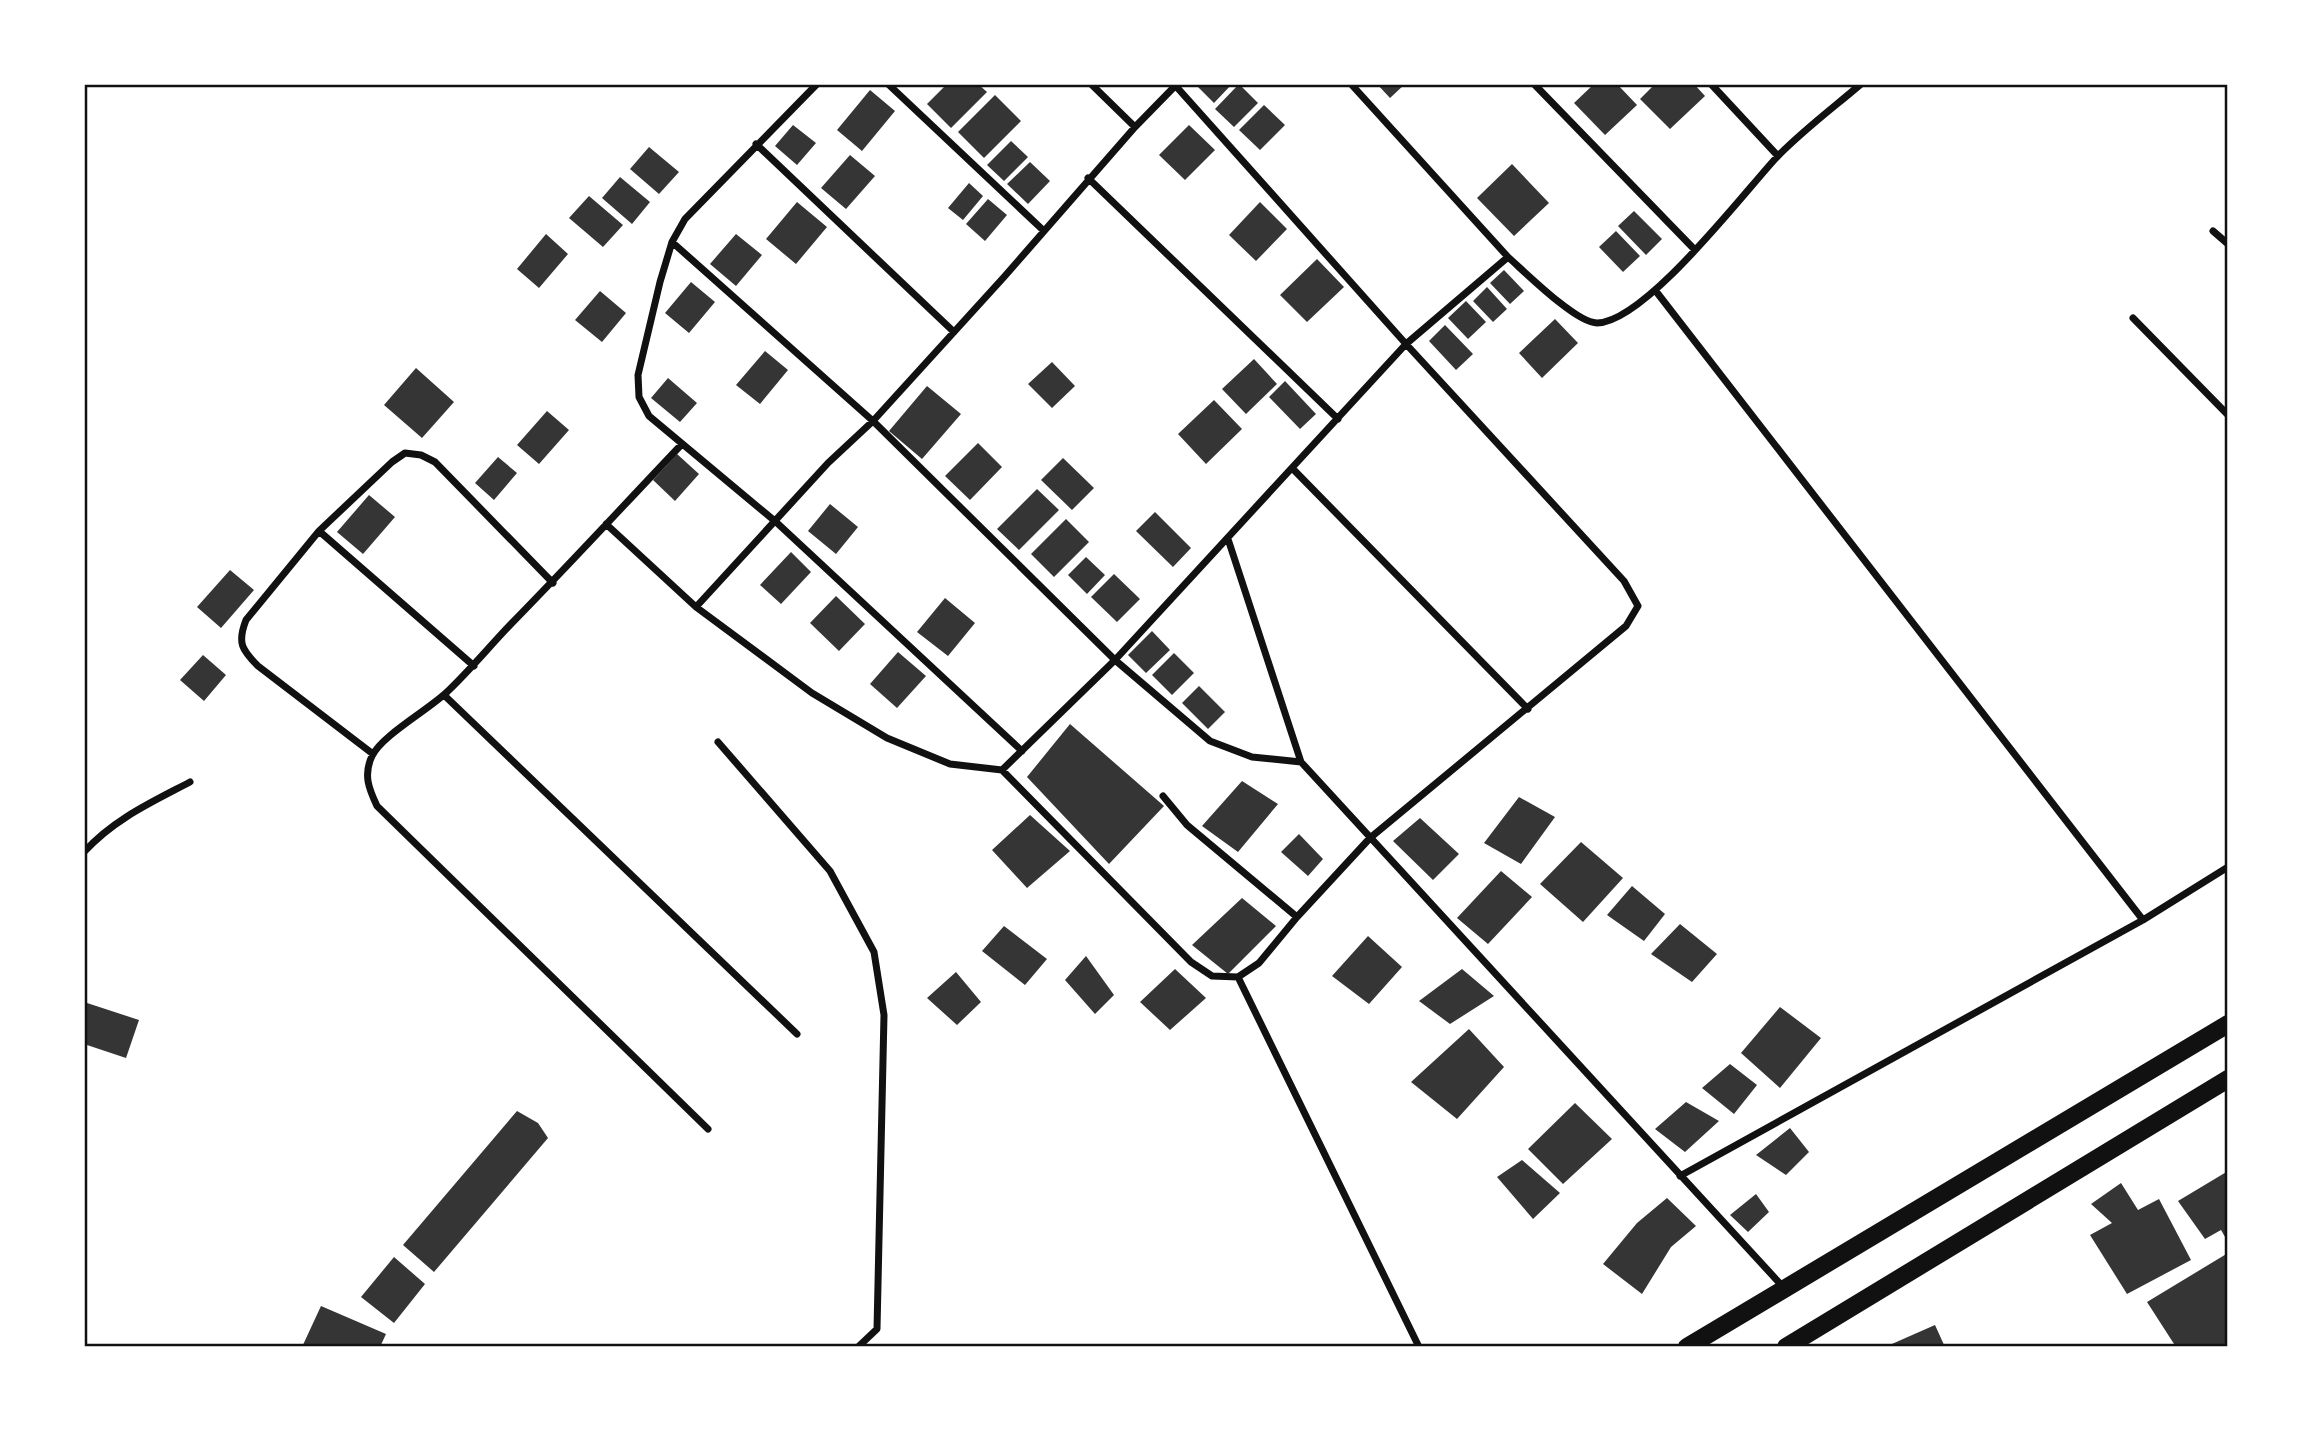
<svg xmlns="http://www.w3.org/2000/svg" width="2312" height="1431" viewBox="0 0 2312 1431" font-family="'Fira Sans',sans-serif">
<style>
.building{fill:#353535}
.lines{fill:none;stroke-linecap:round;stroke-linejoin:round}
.minor{stroke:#111;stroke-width:7}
.primary{stroke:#111;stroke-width:18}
.neatline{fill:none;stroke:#111;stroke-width:2.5}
</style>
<rect width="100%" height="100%" fill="#fff"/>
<!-- building -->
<path class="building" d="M947,84h31l9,8 -36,36 -24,-24z
M1195,84h37l-18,19z
M1239,84l19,19 -24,24 -19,-18z
M1377,84h28l-15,14z
M1594,84h23l20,21 -32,30 -31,-32z
M1655,84h39l11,12 -35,33 -30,-30z
M870,90l25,21 -33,40 -25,-21z
M995,95l26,26 -37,37 -26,-26z
M1264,105l21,20 -25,25 -21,-20z
M793,125l23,18 -19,22 -22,-19z
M1189,125l26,25 -30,30 -26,-25z
M1011,141l17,16 -24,24 -17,-16z
M649,147l30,25 -20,22 -29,-25z
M850,155l25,21 -29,33 -25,-21z
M1030,162l20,19 -22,23 -21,-20z
M1512,164l37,39 -35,33 -37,-38z
M620,177l30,25 -18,22 -30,-26z
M969,183l14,13 -20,24 -15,-12z
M589,196l34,29 -20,22 -34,-29z
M988,199l19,16 -22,26 -19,-17z
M797,202l30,25 -31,37 -30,-25z
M1260,202l27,27 -31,32 -27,-26z
M1634,211l28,28 -16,16 -28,-29z
M1616,231l24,25 -17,16 -24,-25z
M546,234l22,20 -29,34 -22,-19z
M736,234l26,21 -26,31 -26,-22z
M1317,259l27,28 -37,35 -27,-27z
M1504,270l20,21 -14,13 -20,-21z
M691,282l24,20 -26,31 -24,-20z
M1487,287l20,22 -14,13 -20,-21z
M600,291l26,22 -24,29 -27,-22z
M1466,301l20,21 -18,17 -20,-21z
M1555,319l23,24 -36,35 -23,-25z
M1445,325l28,29 -17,16 -27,-29z
M765,351l23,19 -28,34 -24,-19z
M1254,359l23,25 -31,30 -24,-25z
M1052,362l23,24 -23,22 -24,-24z
M416,368l38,34 -32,36 -38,-33z
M668,378l29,25 -17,19 -29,-24z
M1285,381l31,33 -16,15 -31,-32z
M927,386l34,28 -39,45 -33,-28z
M1214,400l28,29 -36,35 -28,-30z
M547,411l22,19 -30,34 -22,-19z
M978,443l24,24 -32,33 -25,-24z
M677,454l22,20 -24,27 -22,-21z
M498,457l19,16 -23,27 -19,-17z
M1063,458l31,30 -22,22 -31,-30z
M1037,489l22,21 -40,40 -22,-21z
M369,495l26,22 -32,37 -26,-22z
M830,504l28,23 -22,27 -28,-23z
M1155,512l36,36 -18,19 -37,-36z
M1066,519l23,23 -35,35 -23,-23z
M791,552l20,20 -30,32 -21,-19z
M1086,557l19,18 -18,19 -19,-19z
M230,570l24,20 -33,38 -24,-21z
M1114,574l26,25 -23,23 -26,-25z
M836,596l29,28 -26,27 -29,-28z
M945,598l30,25 -27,33 -31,-24z
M1152,631l18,19 -24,23 -18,-18z
M898,652l28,24 -29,32 -27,-24z
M1174,653l20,20 -22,22 -20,-20z
M203,655l23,20 -22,26 -24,-21z
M1199,686l26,26 -17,17 -26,-26z
M1070,724l94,82 -55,58 -82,-87z
M1242,781l36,23 -40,48 -36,-26z
M1519,797l36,20 -34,47 -37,-21z
M1030,815l40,36 -43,37 -35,-38z
M1420,818l39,36 -26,26 -40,-39z
M1299,834l24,25 -15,17 -27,-24z
M1581,842l42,36 -40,44 -43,-38z
M1501,871l31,26 -44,47 -31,-26z
M1632,886l33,28 -21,27 -37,-26z
M1242,898l34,28 -48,48 -36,-29z
M1680,924l37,30 -25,28 -41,-28z
M1004,926l43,33 -22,26 -43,-34z
M1368,936l34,31 -33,37 -37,-28z
M1086,956l28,39 -19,19 -30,-34z
M1175,969l31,29 -36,32 -30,-28z
M1462,969l32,27 -44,28 -31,-23z
M956,972l25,30 -24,23 -30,-27z
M84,1002l55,18 -13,38 -42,-14z
M1780,1007l41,31 -41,50 -39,-35z
M1469,1029l35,38 -47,52 -46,-37z
M1730,1064l27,21 -23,29 -32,-26z
M1686,1102l33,19 -34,31 -30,-23z
M1575,1103l37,36 -49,45 -35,-35z
M517,1111l21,12 10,15 -114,134 -31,-27z
M1790,1128l19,24 -23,23 -30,-20z
M1522,1160l38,33 -27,26 -36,-42z
M2228,1171v71l-7,-12 -16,9 -27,-38z
M2121,1183l17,27 21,-11 32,61 -64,34 -37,-59 22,-12 -21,-19z
M1756,1194l13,18 -21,20 -18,-17z
M1667,1198l29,28 -25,21 -29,47 -39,-30 34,-41z
M2228,1253v94h-52l-29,-45z
M394,1257l31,27 -31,39 -33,-26z
M321,1306l65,28 -6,13h-78z
M1935,1325l10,22h-60z"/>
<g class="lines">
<!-- minor -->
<path class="minor" d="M817,84l-132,135 -13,23 -12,40 -22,93 1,22 10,19 127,106 246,229
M888,84l156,147
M1091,84l44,43
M1351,84l157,173
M1534,84l161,166
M1711,84l67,72
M756,144l198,188
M1088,178l250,241
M2213,231l15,13
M672,242l201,179 242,239 95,81 42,16 49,5
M1655,290l488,630
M2133,318l95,97
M682,444c-58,61 -114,122 -172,181 -21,22 -40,45 -62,66 -18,18 -66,44 -76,65 -9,19 -3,33 5,50l331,323
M1292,468l236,241
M606,524l90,83 116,86 75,45 63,26 52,6 113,-110 291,-316 102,-87c17,15 68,66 89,66 48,-1 145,-128 179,-165 26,-27 57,-50 85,-74
M319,531l155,135
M1228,539l73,223 484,527
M696,607l132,-144 45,-42 131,-144 131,-150 42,-43
M444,695l353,339
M718,742l112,129 44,81 10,63 -7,314 -19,18
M373,754l-115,-88c-16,-16 -21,-23 -12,-46l73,-89 73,-69 13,-9 16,2 14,7 118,121
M1002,770l189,192 21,14 26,1 21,-14 38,-46 73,-79 256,-212 12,-20 -14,-25 -218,-237 -232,-260
M1163,796l24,29 110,92
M84,852c30,-33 68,-50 106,-70
M1238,977l181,370
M1680,1176l463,-256 85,-53"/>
<!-- primary -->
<path class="primary" d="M1687,1347l541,-323
M1786,1347l442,-268"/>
</g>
<!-- border -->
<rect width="2312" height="1431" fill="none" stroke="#ffffff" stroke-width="172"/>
<rect x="86" y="86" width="2140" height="1259" class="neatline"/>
</svg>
